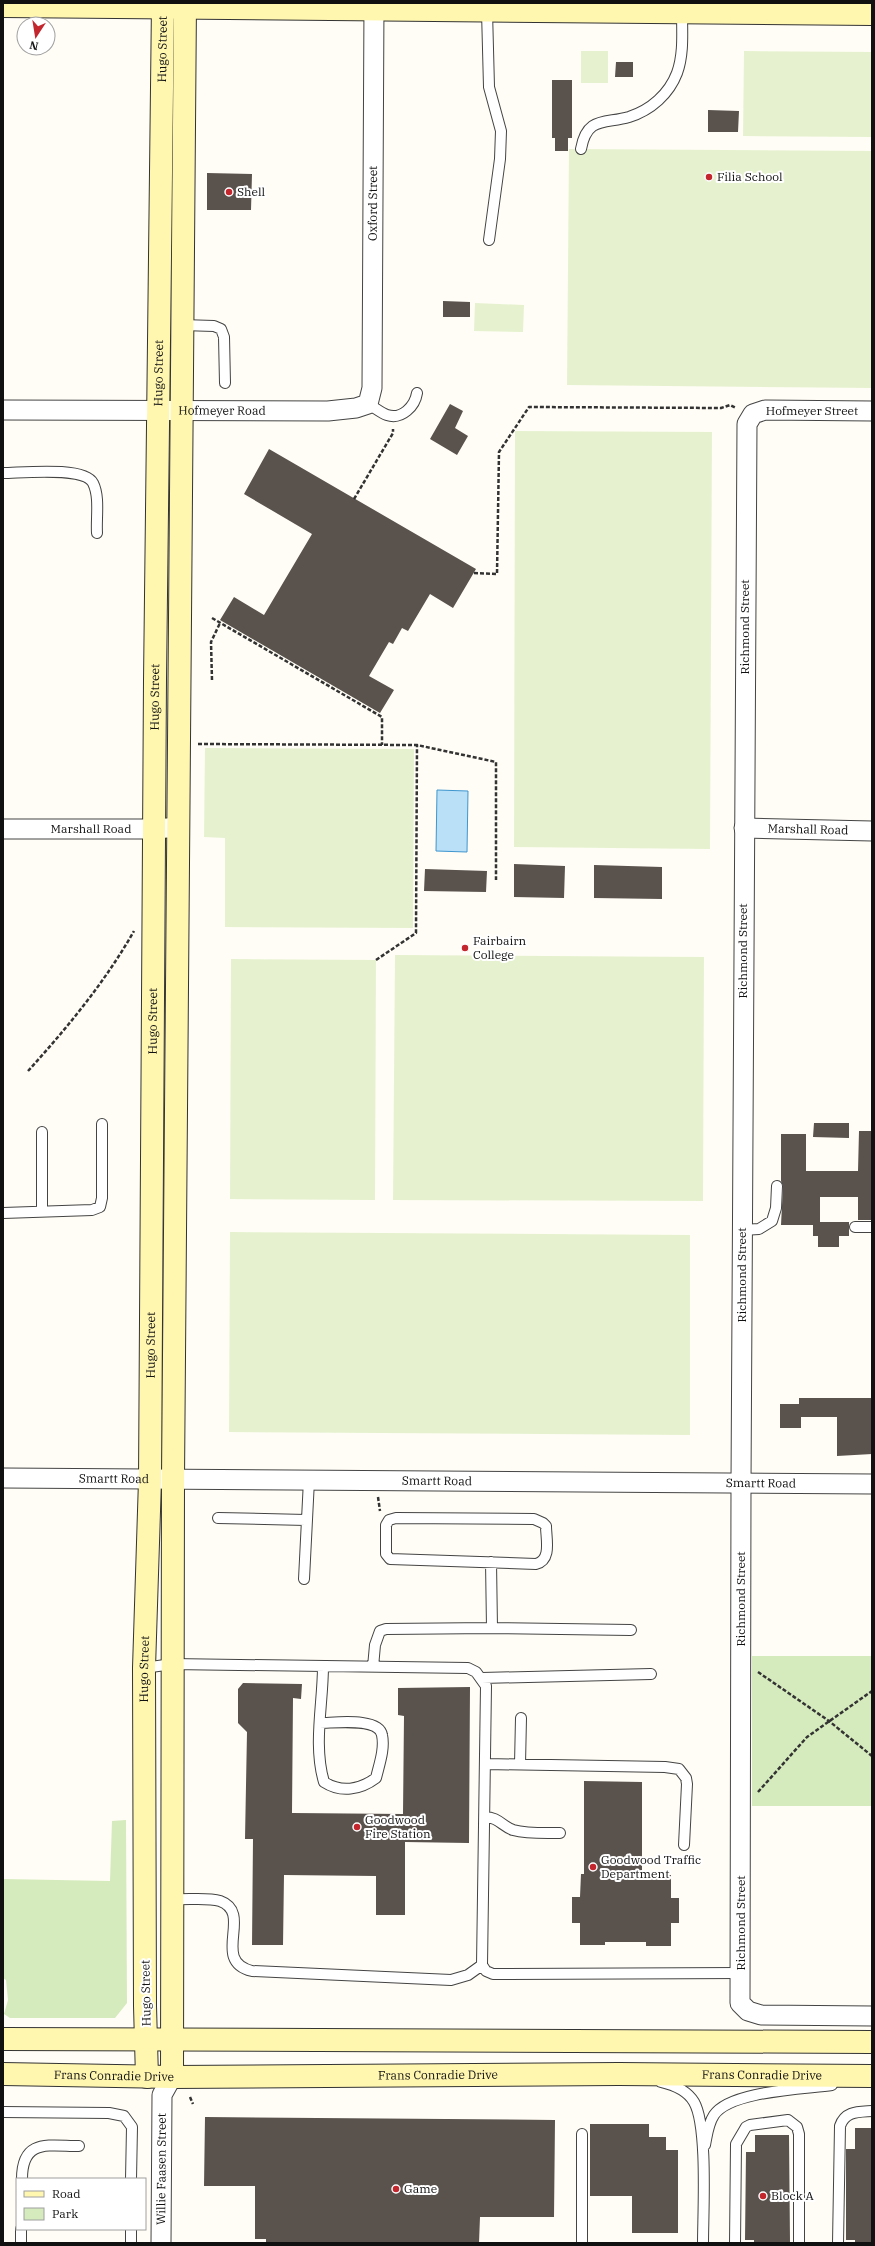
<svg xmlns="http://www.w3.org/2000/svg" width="875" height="2246" viewBox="0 0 875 2246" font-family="'IBM Plex Serif',serif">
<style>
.green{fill:#d5ebbd}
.pitch{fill:#e6f2cf}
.water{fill:#b9e0f7;stroke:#3f96cf}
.building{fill:#5a524d}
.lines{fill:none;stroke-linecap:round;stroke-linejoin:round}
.lane-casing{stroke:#444;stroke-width:12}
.street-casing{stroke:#444;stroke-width:21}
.secondary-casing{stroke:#333;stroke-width:24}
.path{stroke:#333;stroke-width:2.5;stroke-dasharray:4 2;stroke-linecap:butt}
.lane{stroke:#fff;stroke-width:10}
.street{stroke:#fff;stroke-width:19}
.secondary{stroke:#fff6b0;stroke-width:22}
.poi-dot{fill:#c4262e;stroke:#fff;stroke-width:1.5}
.labels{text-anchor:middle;stroke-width:4;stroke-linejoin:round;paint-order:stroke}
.street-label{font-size:12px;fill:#111;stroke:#fff}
.poi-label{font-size:12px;fill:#111;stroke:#fff;text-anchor:start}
</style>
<rect width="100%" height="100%" fill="#fffdf5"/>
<!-- green -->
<path class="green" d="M752,1656h120v150h-120z
M126,1820l1,183 -12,15h-105l-6,-4 4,-14 -2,-20 -3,-2v-99l107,2 2,-60z"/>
<!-- pitch -->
<path class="pitch" d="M581,51h27v32h-27z
M744,51l128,1v85l-129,-1z
M569,149l303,2v237l-305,-3z
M475,303l49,2 -1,27 -49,-1z
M515,431l197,1 -2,417 -196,-2z
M205,748l209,1 -1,179 -188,-1v-89l-21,-1z
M395,955l309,2 -1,244 -310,-1z
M231,959l145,1 -1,240 -145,-1z
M230,1232l460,3v200l-461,-3z"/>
<!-- water -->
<path class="water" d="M437,790l31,1 -1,61 -31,-1z"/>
<!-- building -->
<path class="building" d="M616,62h17v15h-18z
M552,80h20v58h-4v13h-13v-13h-3z
M708,110l31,1 -1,21h-30z
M207,173l45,1 -1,36h-44z
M443,301l27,1v15h-27z
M450,404l13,7 -8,17 13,8 -11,19 -27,-16z
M269,449l207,120 -23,39 -23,-14 -22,37 -6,-3 -9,16 -4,-2 -20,34 25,14 -14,23 -160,-93 14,-23 30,18 48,-81 -68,-40z
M514,864l51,2 -1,32 -50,-1z
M594,865l68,2v32l-68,-1z
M425,869l62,2 -1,21 -62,-1z
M814,1123h35v15l-36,-1z
M859,1131h13v89h-14v-23h-38v25h29v14h-10v11h-21v-11h-5v-11h-32l2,-39 -2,-5v-47h25v37h52z
M799,1398h73v56l-35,2v-39h-36v11h-21v-24h19z
M243,1683l59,1 -1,15 -8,-1 -1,115 111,1 1,-98 -6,-1v-27l72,-1 -1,156 -64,-1v73h-29v-39l-92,-1 -1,70h-31l1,-106h-8l2,-107 -9,-9v-34z
M584,1781l58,1v93h29v23h8v25h-8v23h-25v-4h-41v3h-25v-22h-8v-26h8l1,-23h3z
M205,2117l350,3 -1,97h-74l-1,26h-213v-4h-11v-53h-51z
M590,2124h59v13h17v13h12v83h-46v-37h-42z
M855,2128h17v115h-17v-3h-9v-91h9z
M755,2135h34l1,108h-36v-3h-9l1,-88h9z"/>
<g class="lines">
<!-- lane casing -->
<g class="lane-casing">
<path id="lane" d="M487,11l2,76 12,44 -1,28 -11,81
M581,149c6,-33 24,-25 48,-32 22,-7 40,-23 48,-44 7,-19 5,-41 5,-61
M182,325l32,1 7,3 3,8 1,46
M368,404c6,3 13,9 19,11 15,5 28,-9 30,-22
M3,473c18,0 81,-7 90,10 7,14 3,35 4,50
M42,1132v79
M3,1213l89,-3 8,-3 2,-9v-74
M855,1227h17
M742,1230l17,-1 13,-8 4,-13 1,-22
M218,1518l88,2
M396,1518l138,1 9,4 3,3c0,13 6,34 -10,38l-146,-5 -4,-5v-29l3,-5z
M491,1562l1,66
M304,1579l5,-99
M373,1667l2,-22 5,-14 6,-2 106,-1 139,2
M144,1668l28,-4 296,4 8,4 10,14 -4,279 4,6 7,3 248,-1
M482,1678l169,-4
M320,1723c15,0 59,-6 62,12 3,14 -3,30 -6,43 -16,12 -35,15 -52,4 -11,-37 -1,-78 -1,-116
M486,1764l179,3 14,2 7,9 1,6 -3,61
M520,1764l1,-46
M485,1817c13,0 17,9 28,13 15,4 32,3 47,3
M173,1899c14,1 34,-2 47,2 34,12 -10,60 32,70l199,9 17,-5 14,-10
M661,2082c13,3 26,8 33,20 14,24 9,111 9,141
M3,2112l106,1 15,3 8,11 -1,52
M582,2134v109
M705,2145c2,-10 3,-21 9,-30 16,-24 89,-26 118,-30
M22,2179c0,-41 27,-33 57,-33
M21,2243v-14
M131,2243v-14
M735,2243l1,-99 10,-17 4,-2 38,-5 9,7 2,7v109
M838,2243l2,-117c5,-15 18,-14 32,-15"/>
</g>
<!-- street casing -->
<g class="street-casing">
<g id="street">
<path id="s1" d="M3,410l325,1 28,-3 12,-4 4,-16 2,-385"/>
<path d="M872,411l-107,-1 -12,4 -6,10 -6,1060 -1,519 8,8 13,4 111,1"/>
<path id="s2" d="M744,828l128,3"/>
<path id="s3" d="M3,829h152l24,-2"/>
<path id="s4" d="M3,1478l869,6"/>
<path id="s5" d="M161,2243l1,-148 10,-18"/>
</g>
</g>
<!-- secondary casing -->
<g class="secondary-casing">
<g id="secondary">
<path d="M3,6l869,8"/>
<path d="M3,2039l869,3"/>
<path id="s6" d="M3,2074l169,3 447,-3 253,2"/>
<path id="s7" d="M147,2077l-2,-71 -1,-338 6,-188 5,-800 8,-677"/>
<path d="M172,2077l1,-598 12,-1476"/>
</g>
</g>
<!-- path -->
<path class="path" d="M354,499l39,-66v-4
M474,573l23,1 2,-122 30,-45 192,1 9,-3 6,3
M212,618l170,99v28
M212,680l-1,-38 9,-19
M198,744l219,1 79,17v118
M376,960l40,-27 1,-188
M28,1071c39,-43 77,-89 106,-140
M378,1497l2,14
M758,1672l71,49 43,35
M758,1792l49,-55 65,-46
M190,2097l3,7"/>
<!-- lane -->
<use href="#lane" class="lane"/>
<!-- street -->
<use href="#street" class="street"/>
<!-- secondary -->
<use href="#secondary" class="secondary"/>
</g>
<!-- markers -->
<g class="poi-dot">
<circle cx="709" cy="177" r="4"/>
<circle cx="229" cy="192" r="4"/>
<circle cx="465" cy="948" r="4"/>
<circle cx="357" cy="1827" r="4"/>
<circle cx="593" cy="1867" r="4"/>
<circle cx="396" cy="2189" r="4"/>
<circle cx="763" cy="2196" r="4"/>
</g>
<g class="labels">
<!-- street labels -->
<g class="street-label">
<text dy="4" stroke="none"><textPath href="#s7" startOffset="2028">Hugo Street</textPath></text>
<text dy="4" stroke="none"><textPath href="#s1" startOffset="567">Oxford Street</textPath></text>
<text dy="4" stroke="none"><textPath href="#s7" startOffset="1704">Hugo Street</textPath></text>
<text dy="4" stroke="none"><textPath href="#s1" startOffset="219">Hofmeyer Road</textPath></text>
<text x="812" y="415">Hofmeyer Street</text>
<text transform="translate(745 627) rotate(-90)" y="4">Richmond Street</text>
<text dy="4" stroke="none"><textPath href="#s7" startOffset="1380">Hugo Street</textPath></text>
<text dy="4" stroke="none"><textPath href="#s3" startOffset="88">Marshall Road</textPath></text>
<text dy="4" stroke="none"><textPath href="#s2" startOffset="64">Marshall Road</textPath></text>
<text transform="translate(743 951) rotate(-90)" y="4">Richmond Street</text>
<text dy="4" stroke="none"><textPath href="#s7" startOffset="1056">Hugo Street</textPath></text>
<text transform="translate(742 1275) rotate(-90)" y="4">Richmond Street</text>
<text dy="4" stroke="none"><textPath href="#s7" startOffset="732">Hugo Street</textPath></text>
<text dy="4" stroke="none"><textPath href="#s4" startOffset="111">Smartt Road</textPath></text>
<text dy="4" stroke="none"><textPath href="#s4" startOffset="434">Smartt Road</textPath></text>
<text dy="4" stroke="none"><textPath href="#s4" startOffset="758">Smartt Road</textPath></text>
<text transform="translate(741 1599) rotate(-90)" y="4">Richmond Street</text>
<text dy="4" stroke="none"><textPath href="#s7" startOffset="408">Hugo Street</textPath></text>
<text transform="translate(741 1923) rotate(-90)" y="4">Richmond Street</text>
<text transform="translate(146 1993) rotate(-91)" y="4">Hugo Street</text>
<text dy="4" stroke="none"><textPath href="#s6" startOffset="435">Frans Conradie Drive</textPath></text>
<text dy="4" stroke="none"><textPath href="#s6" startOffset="759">Frans Conradie Drive</textPath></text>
<text dy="4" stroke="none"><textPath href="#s6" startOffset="111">Frans Conradie Drive</textPath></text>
<text dy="4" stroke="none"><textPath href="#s5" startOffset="74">Willie Faasen Street</textPath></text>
</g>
<!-- poi labels -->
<g class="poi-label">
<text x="717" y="181">Filia School</text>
<text x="237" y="196">Shell</text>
<text x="473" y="945">Fairbairn<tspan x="473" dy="14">College</tspan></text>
<text x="365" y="1824">Goodwood<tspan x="365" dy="14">Fire Station</tspan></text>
<text x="601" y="1864">Goodwood Traffic<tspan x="601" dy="14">Department</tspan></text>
<text x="404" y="2193">Game</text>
<text x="771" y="2200">Block A</text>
</g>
</g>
<!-- border -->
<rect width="875" height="2246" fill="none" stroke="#111111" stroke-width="8"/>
<!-- legend -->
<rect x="16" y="2178" width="130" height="52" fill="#ffffff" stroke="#a0a0a0"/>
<rect x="24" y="2191" width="20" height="6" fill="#fff6b0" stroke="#a0a0a0"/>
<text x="52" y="2198" font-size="12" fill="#111111">Road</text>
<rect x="24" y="2208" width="20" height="12" fill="#d5ebbd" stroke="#a0a0a0"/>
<text x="52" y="2218" font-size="12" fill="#111111">Park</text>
<!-- north arrow -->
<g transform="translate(36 36) rotate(192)"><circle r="19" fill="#ffffff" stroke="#a0a0a0"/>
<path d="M0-3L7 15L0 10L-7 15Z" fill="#c4262e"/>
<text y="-6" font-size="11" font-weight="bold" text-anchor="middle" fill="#111111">N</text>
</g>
</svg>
